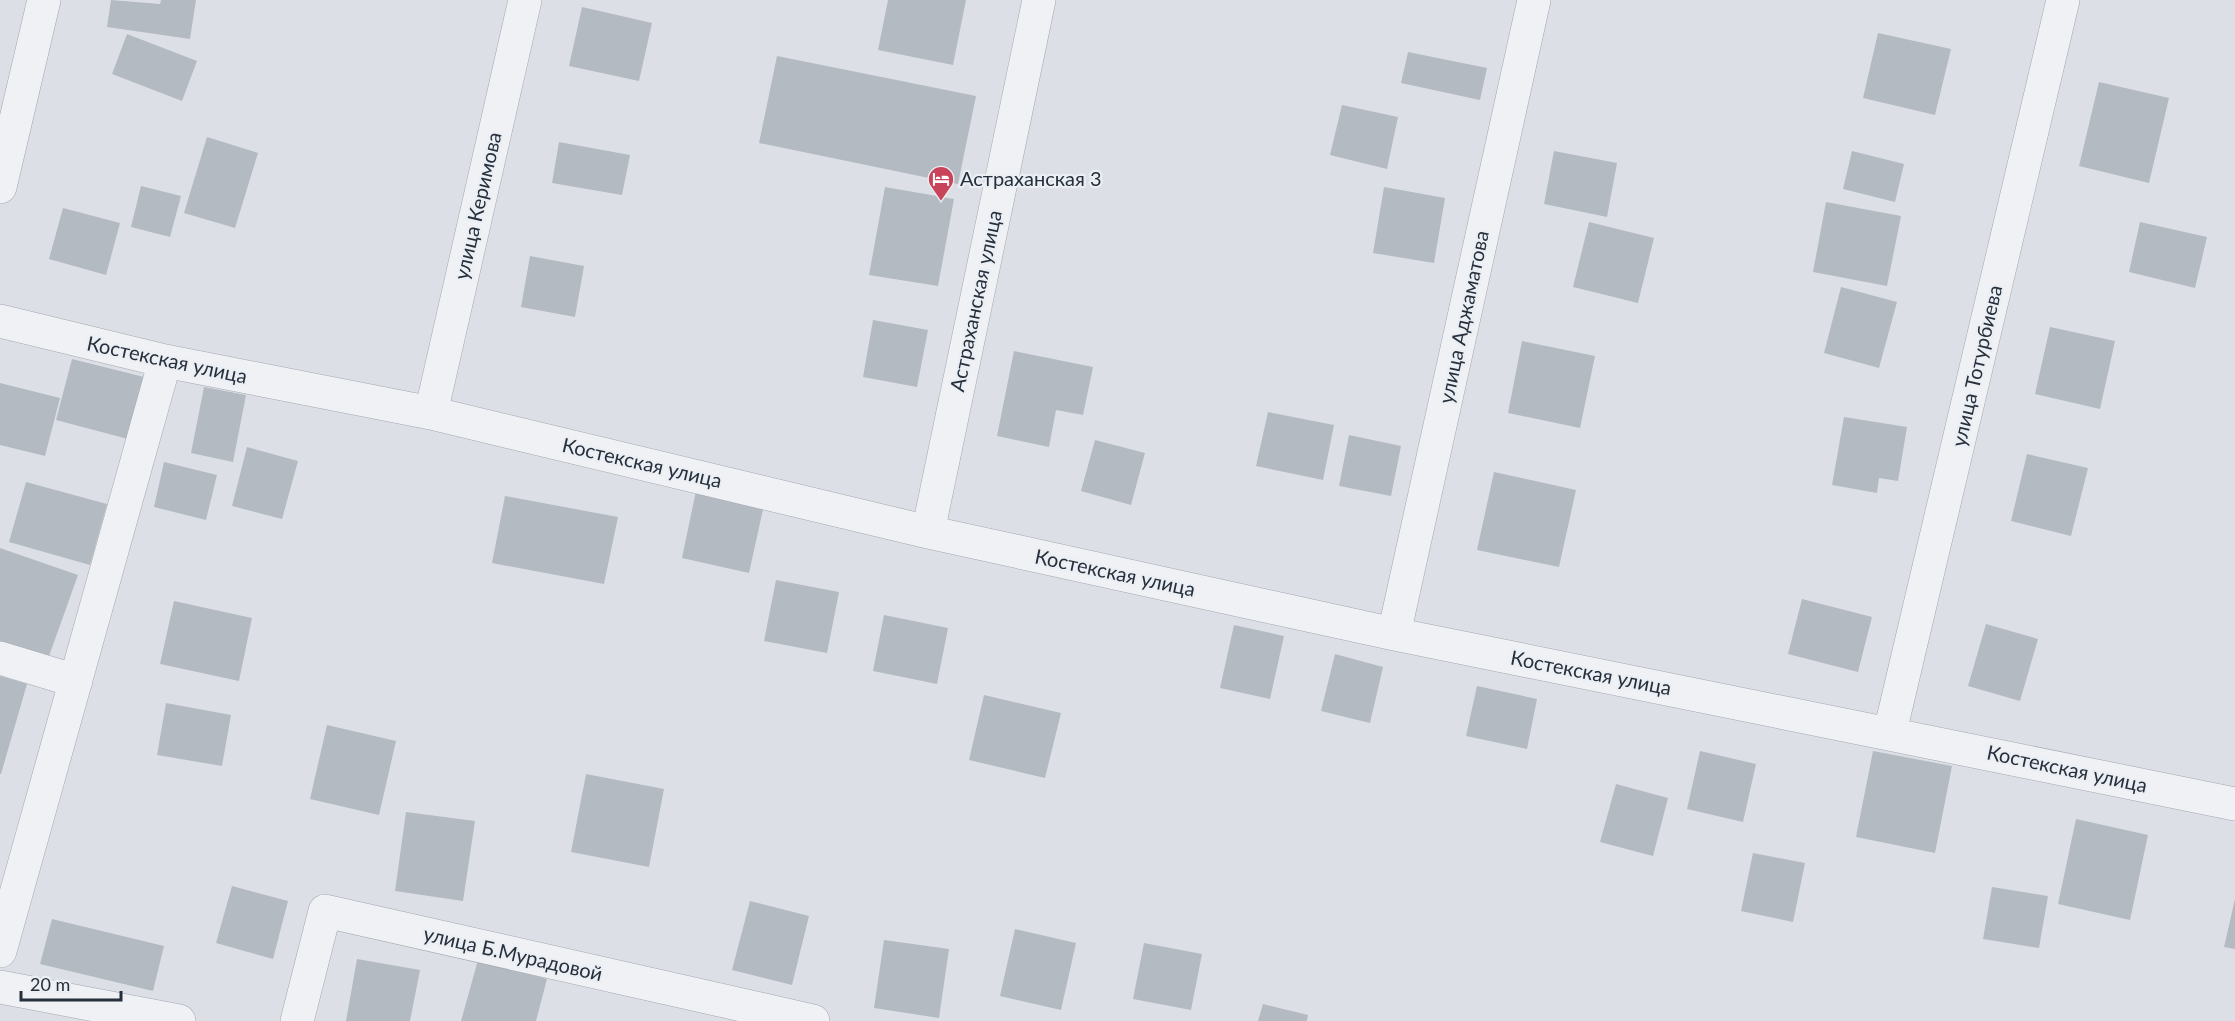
<svg xmlns="http://www.w3.org/2000/svg" width="2235" height="1021" viewBox="0 0 2235 1021" font-family="Lato,sans-serif">
<style>
.building{fill:#b4bac2}
.lines{fill:none;stroke-linecap:round;stroke-linejoin:round}
.minor-casing{stroke:#a2a7b0;stroke-width:34}
.minor{stroke:#eff1f4;stroke-width:33}
.labels{text-anchor:middle;stroke-width:4.5;stroke-linejoin:round;paint-order:stroke}
.poi-label{font-size:20px;fill:#262f3c;stroke:#ebeff4;text-anchor:start}
.street-label{font-size:20px;fill:#262f3c;stroke:#ebeff4}
</style>
<rect width="100%" height="100%" fill="#dce0e6"/>
<!-- building -->
<path class="building" d="M111,0l49,4 1,-4h35l-6,39 -83,-12z
M888,0h78l-13,65 -75,-15z
M582,7l70,16 -13,58 -70,-15z
M1878,33l73,16 -16,66 -72,-17z
M127,34l70,27 -15,40 -70,-27z
M1408,52l79,16 -7,32 -79,-17z
M777,56l199,40 -18,88 -199,-41z
M2099,82l70,16 -20,85 -70,-17z
M1342,105l56,12 -11,52 -57,-14z
M207,137l51,16 -23,75 -51,-15z
M559,142l71,13 -8,40 -70,-12z
M1554,151l63,12 -10,54 -63,-13z
M1852,151l52,13 -9,38 -52,-13z
M141,186l40,10 -11,41 -39,-10z
M885,187l69,12 -16,87 -69,-11z
M1384,187l61,11 -11,65 -61,-10z
M1826,202l75,14 -14,70 -74,-14z
M63,208l57,15 -14,52 -57,-16z
M1589,222l65,16 -16,65 -65,-16z
M2140,222l67,15 -12,51 -66,-16z
M530,256l54,10 -9,51 -54,-10z
M1841,287l56,15 -18,66 -55,-15z
M873,320l55,10 -11,57 -54,-10z
M2050,327l65,14 -15,68 -65,-15z
M1522,341l73,15 -15,72 -72,-15z
M1014,351l79,16 -10,48 -27,-5 -7,37 -52,-11z
M72,359l72,18 -16,62 -72,-19z
M0,383l60,15 -15,58 -45,-11z
M204,387l42,8 -13,67 -42,-9z
M1268,412l66,13 -11,55 -67,-14z
M1844,417l63,10 -9,54 -19,-3 -2,15 -45,-8z
M1349,435l52,11 -10,50 -52,-10z
M1095,440l50,13 -14,52 -50,-14z
M247,447l51,14 -16,58 -50,-13z
M2027,454l61,14 -17,68 -60,-15z
M164,462l53,13 -11,45 -52,-13z
M1494,472l82,18 -17,77 -82,-17z
M26,482l81,22 -17,61 -81,-23z
M696,491l68,14 -15,68 -67,-15z
M505,496l113,21 -14,67 -112,-21z
M0,548l78,27 -30,84 -48,-16z
M776,580l63,12 -12,61 -63,-12z
M1802,599l70,18 -14,55 -70,-18z
M174,601l78,17 -13,63 -79,-17z
M884,615l64,13 -11,56 -64,-13z
M1986,624l52,15 -18,62 -52,-15z
M1234,625l50,11 -14,63 -50,-11z
M1335,654l48,13 -13,56 -49,-12z
M0,676l27,8 -26,90h-1z
M1477,686l60,13 -10,50 -61,-13z
M984,695l77,18 -16,65 -76,-18z
M166,703l65,12 -9,51 -65,-11z
M327,725l69,16 -17,74 -69,-16z
M1700,751l56,13 -13,58 -56,-13z
M1873,751l79,15 -17,87 -79,-16z
M586,774l78,15 -15,78 -78,-15z
M1616,784l52,14 -15,58 -53,-14z
M406,812l69,9 -12,80 -68,-10z
M2076,819l72,16 -18,85 -72,-16z
M1753,853l52,10 -12,59 -52,-11z
M232,886l56,15 -15,58 -57,-16z
M1992,887l56,9 -9,52 -56,-9z
M2235,899v50l-11,-2z
M750,901l59,15 -17,69 -60,-15z
M52,919l112,27 -11,45 -113,-27z
M1015,929l61,14 -15,67 -61,-14z
M884,940l65,9 -10,69 -65,-10z
M1144,943l58,11 -11,56 -58,-11z
M357,959l63,11 -10,51h-64z
M478,960l69,19 -11,42h-75z
M1263,1004l45,11 -1,6h-49z"/>
<g class="lines">
<!-- minor casing -->
<g class="minor-casing">
<path id="minor" d="M0,187l44,-187
M0,321l165,40 266,52 497,119 466,102 841,170
M431,413l94,-413
M928,532l111,-532
M1394,634l140,-634
M0,658l76,23
M1890,732l173,-732
M0,951l165,-590
M0,987l179,34
M297,1021l28,-110 488,110"/>
</g>
<!-- minor -->
<use href="#minor" class="minor"/>
</g>
<!-- icons -->
<defs>
<g id="hotel-pin" transform="scale(1.35)"><path d="M0 17L-7.5 6A9.5 9.5 0 1 1 7.5 6Z" fill="#c9435b" stroke="#ebeff4"/><path d="M-6-4.5h1.5V1H6V5H4.5V3h-9V5H-6ZM-4 0a1.8 1.8 0 1 1 3.6 0ZM.5 0V-2.5h3Q6-2.5 6 0Z" fill="#fff"/></g>
</defs>
<g fill-rule="evenodd">
<use href="#hotel-pin" x="941" y="179"/>
</g>
<g class="labels">
<!-- poi labels -->
<g class="poi-label">
<text x="960" y="186">Астраханская 3</text>
</g>
<!-- street labels -->
<g class="street-label">
<text transform="translate(478 206) rotate(-77)" y="7">улица Керимова</text>
<text transform="translate(976 301) rotate(-78)" y="7">Астраханская улица</text>
<text transform="translate(1464 317) rotate(-78)" y="7">улица Аджаматова</text>
<text transform="translate(167 360) rotate(12)" y="7">Костекская улица</text>
<text transform="translate(1977 366) rotate(-77)" y="7">улица Тотурбиева</text>
<text transform="translate(642 463) rotate(13)" y="7">Костекская улица</text>
<text transform="translate(1115 573) rotate(12)" y="7">Костекская улица</text>
<text transform="translate(1591 673) rotate(11)" y="7">Костекская улица</text>
<text transform="translate(2067 769) rotate(12)" y="7">Костекская улица</text>
<text transform="translate(513 954) rotate(13)" y="7">улица Б.Мурадовой</text>
</g>
</g>
<!-- scale -->
<path d="M21 991v9h100v-9" fill="none" stroke="#262f3c" stroke-width="3"/>
<text x="30" y="991" font-size="18" fill="#262f3c" stroke="#ebeff4" stroke-width="4.5" paint-order="stroke">20 m</text>
</svg>
